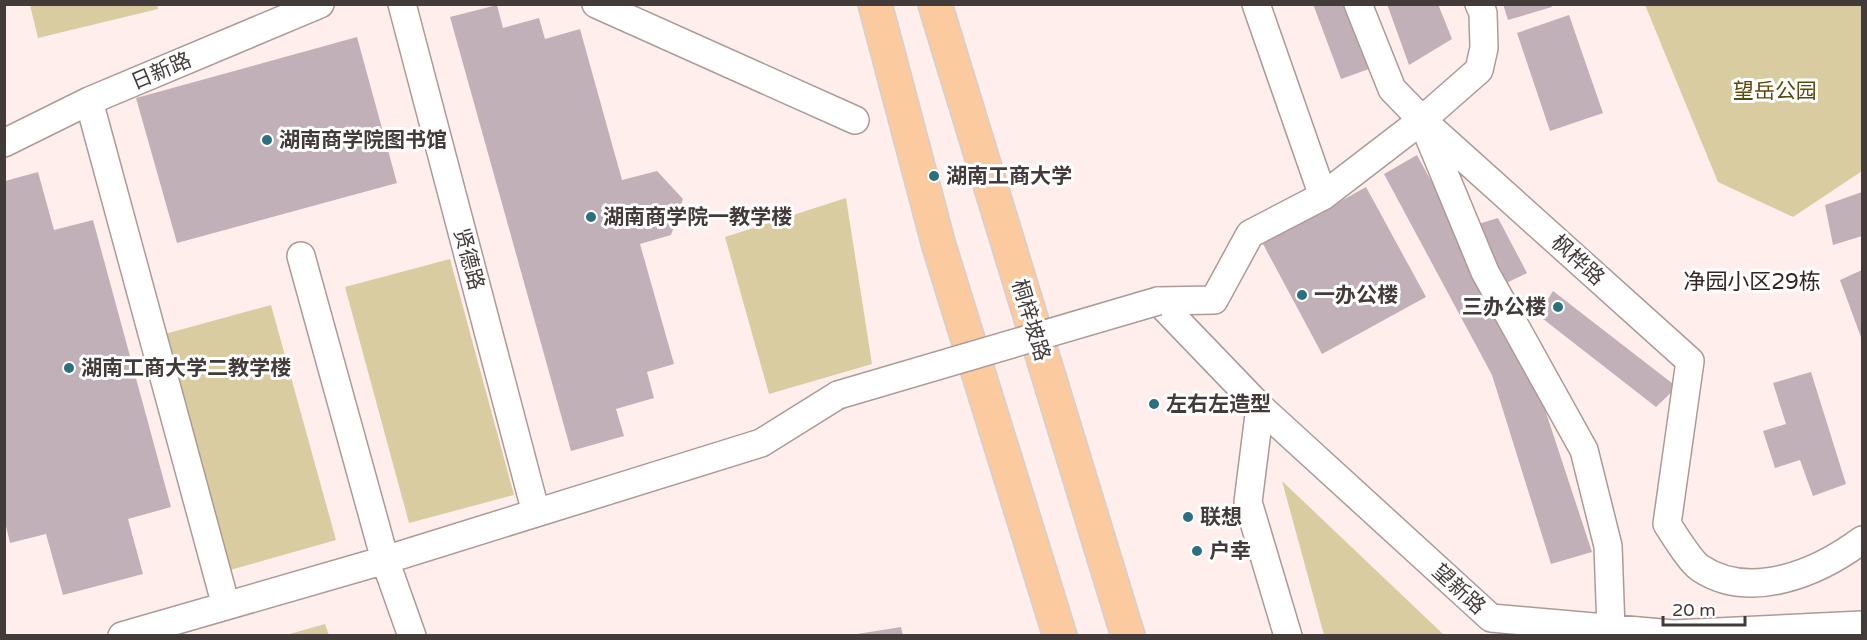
<svg xmlns="http://www.w3.org/2000/svg" width="1867" height="640" viewBox="0 0 1867 640" font-family="'Varela Round','Noto Sans SC',sans-serif">
<style>
.green{fill:#d9cca0}
.building{fill:#c2b0b8}
.lines{fill:none;stroke-linecap:round;stroke-linejoin:round}
.street-casing{stroke:#ad9a97;stroke-width:30}
.primary-casing{stroke:#d2d0d0;stroke-width:36}
.street{stroke:#fff;stroke-width:27}
.primary{stroke:#fbca9f;stroke-width:33}
.street-bridge-casing{stroke:#ad9a97;stroke-width:30;stroke-linecap:butt}
.street-bridge{stroke:#fff;stroke-width:27}
.poi-dot{fill:#2b707f;stroke:#fff;stroke-width:2}
.labels{text-anchor:middle;stroke-width:6;stroke-linejoin:round;paint-order:stroke}
.street-label{font-size:21px;fill:#433a3a;stroke:#fff}
.park-label{font-size:21px;fill:#5a4a08;stroke:#fff}
.poi-label{font-size:21px;font-weight:bold;fill:#433a3a;stroke:#fff;text-anchor:start}
.neighbourhood-label{font-size:22px;fill:#342524;stroke:#fff}
</style>
<rect width="100%" height="100%" fill="#ffeeec"/>
<!-- green -->
<path class="green" d="M157,4l1,5 -120,29 -8,-33z
M1645,5h217v166l-69,46 -75,-35z
M846,198l26,166 -103,30 -44,-157z
M450,259l64,236 -105,28 -64,-236z
M271,305l65,235 -106,30 -65,-236z
M1282,481l162,154h-120z
M325,624l4,11h-43z"/>
<!-- building -->
<path class="building" d="M1313,4h32l24,65 -28,10z
M1387,4h51l14,35 -43,26z
M1503,4h48l1,3 -44,13z
M497,5l6,23 36,-10 6,21 35,-10 42,151 35,-9 26,28 -12,36 -31,9 34,120 -27,8 7,26 -38,11 8,27 -53,15 -121,-434z
M1569,15l34,98 -53,18 -33,-98z
M357,37l40,146 -220,60 -41,-145z
M1417,155l112,206 63,191 -41,12 -59,-189 -108,-201z
M38,172l16,58 39,-10 78,287 -43,12 15,55 -80,21 -17,-61 -36,9 -5,-21v-341z
M1366,187l60,110 -104,57 -59,-110z
M1862,192v44l-29,9 -8,-40z
M1498,218l29,55 -23,11 -29,-59z
M1862,270v70l-22,-60z
M1553,291l124,96 -21,20 -118,-92z
M1811,372l35,112 -33,12 -13,-36 -25,8 -12,-37 23,-7 -13,-41z
M901,627l2,9h-46v-2z"/>
<g class="lines">
<!-- street casing -->
<g class="street-casing">
<path id="street" d="M402,4l134,509
M596,4l259,116
M1256,4l67,192
M1358,4l34,85 30,31 63,152 99,178 24,96 3,83
M89,101l137,505
M1422,120l268,241 -23,163c8,12 23,37 33,44 51,34 119,4 162,-28
M4,143l85,-42 231,-97
M301,256l84,304 27,76
M1158,301l102,106 231,211 182,16 189,-9
M1158,301l56,-1 36,-66 73,-38 99,-76 57,-50 5,-22 -1,-35 -4,-9
M1260,407l-12,95 40,134
M122,636l263,-76 376,-117 77,-48"/>
</g>
<!-- primary casing -->
<g class="primary-casing">
<path id="primary" d="M875,4l64,242 121,390
M935,4l193,632"/>
</g>
<!-- street -->
<use href="#street" class="street"/>
<!-- primary -->
<use href="#primary" class="primary"/>
<!-- street-bridge casing -->
<g class="street-bridge-casing">
<path id="street-bridge" d="M838,395l320,-94"/>
</g>
<!-- street-bridge -->
<use href="#street-bridge" class="street-bridge"/>
</g>
<!-- markers -->
<g class="poi-dot">
<circle cx="267" cy="140" r="6"/>
<circle cx="934" cy="176" r="6"/>
<circle cx="591" cy="217" r="6"/>
<circle cx="1302" cy="295" r="6"/>
<circle cx="1558" cy="307" r="6"/>
<circle cx="69" cy="368" r="6"/>
<circle cx="1154" cy="404" r="6"/>
<circle cx="1188" cy="517" r="6"/>
<circle cx="1197" cy="551" r="6"/>
</g>
<g class="labels">
<!-- street labels -->
<g class="street-label">
<text transform="translate(161 71) rotate(-23)" y="7">日新路</text>
<text transform="translate(469 259) rotate(75)" y="7">贤德路</text>
<text transform="translate(1578 260) rotate(42)" y="7">枫桦路</text>
<text transform="translate(1031 320) rotate(73)" y="7">桐梓坡路</text>
<text transform="translate(1459 589) rotate(42)" y="7">望新路</text>
</g>
<!-- park labels -->
<g class="park-label">
<text x="1775" y="98">望岳公园</text>
</g>
<!-- poi labels -->
<g class="poi-label">
<text x="279" y="147">湖南商学院图书馆</text>
<text x="946" y="183">湖南工商大学</text>
<text x="603" y="224">湖南商学院一教学楼</text>
<text x="1314" y="302">一办公楼</text>
<text x="1546" y="314" text-anchor="end">三办公楼</text>
<text x="81" y="375">湖南工商大学二教学楼</text>
<text x="1166" y="411">左右左造型</text>
<text x="1200" y="524">联想</text>
<text x="1209" y="558">户幸</text>
</g>
<!-- neighbourhood labels -->
<g class="neighbourhood-label">
<text x="1752" y="289">净园小区29栋</text>
</g>
</g>
<!-- border -->
<rect width="1867" height="640" fill="none" stroke="#433a3a" stroke-width="12"/>
<!-- scale -->
<path d="M1663 616v9h82v-9" fill="none" stroke="#433a3a" stroke-width="3"/>
<text x="1672" y="616" font-size="18" fill="#433a3a" stroke="#ffffff" stroke-width="4.5" paint-order="stroke">20 m</text>
</svg>
